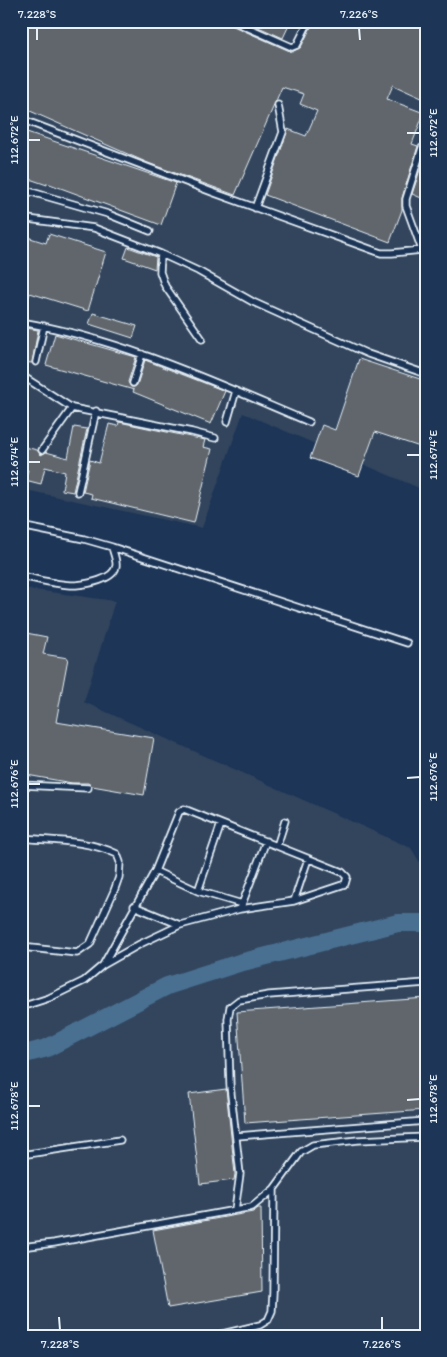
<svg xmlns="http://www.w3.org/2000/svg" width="447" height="1357" viewBox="0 0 447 1357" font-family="Itim,sans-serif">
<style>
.built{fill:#31445d}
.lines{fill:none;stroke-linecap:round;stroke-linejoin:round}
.river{stroke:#496f91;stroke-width:18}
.building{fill:#61666c;stroke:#e8f1f8}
.service-casing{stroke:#e8f1f8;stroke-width:9}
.service{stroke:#1d3557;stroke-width:5.5}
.ticks{fill:none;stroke:#e8f1f8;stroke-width:2}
.neatline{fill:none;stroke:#e8f1f8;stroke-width:2}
.ticks-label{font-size:12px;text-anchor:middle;fill:#e8f1f8}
</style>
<rect width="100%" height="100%" fill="#1d3557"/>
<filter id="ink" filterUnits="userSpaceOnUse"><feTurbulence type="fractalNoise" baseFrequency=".02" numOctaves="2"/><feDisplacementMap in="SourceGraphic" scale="10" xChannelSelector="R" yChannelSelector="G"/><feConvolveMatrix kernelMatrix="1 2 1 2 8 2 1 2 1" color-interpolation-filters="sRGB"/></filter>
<g filter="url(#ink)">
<!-- built -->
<path class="built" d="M21,21h405v470l-183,-78 -41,115 -181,-39z
M21,588l94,13 -31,101 327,146 15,24v464h-405z"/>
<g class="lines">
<!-- river -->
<path class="river" d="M21,1055l26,-7 120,-62 72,-23 159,-40h28"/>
</g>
<!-- building -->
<path class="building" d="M21,21h207l3,4 61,27 9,-5 13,-26h112v79l-33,-15 -6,14 37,14 -12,31 6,2 -16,52v12l-12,32 -125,-47 23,-66 18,7 11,-25 -17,-7 4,-10 -22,-7 -47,108 -87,-32 -127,-56z
M245,21h46l-8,17z
M21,130l155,53 -15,42 -114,-42v2l-26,-9z
M426,152v48l-14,-6z
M49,234l57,18 -18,59 -58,-18 -7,21h-2v-79l25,8z
M128,247l28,10 -1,12 -31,-11z
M93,313l44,13 -4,12 -44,-14z
M21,327l17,3 -6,33 -11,-1z
M55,334l81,23 -8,25 3,5h3l3,-2 8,-25 80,31 -14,33 -78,-32 1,-2 -88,-25z
M359,359l67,22v68l-51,-17 -16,44 -49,-18 12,-33 13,5z
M119,422l86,18 -2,7 9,2 -18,74 -103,-25 1,-4 -9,-2 7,-32 9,3 10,-39 9,2z
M74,427l13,2 -14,63 -11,-2 3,-18 -20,-5 -4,17 -16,-4 3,-10 -7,-1v-23l16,4 4,5 5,-3 22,6z
M21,632l26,5 -4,17 25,4 -12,64 98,16 -10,57 -52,-9 -4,-3h-16l-51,-9z
M426,998v112l-181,13 -8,-111z
M226,1089l9,85 -1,6 -34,4 -11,-90z
M258,1208h3l1,84 -94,16 -15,-78 100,-18z"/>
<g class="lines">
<!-- service casing -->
<g class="service-casing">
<path id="service" d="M233,21l59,26 5,-2 12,-24
M21,119l191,73 169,61h11l30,-3 -16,-44v-7l16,-51
M21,189l87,25 42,17
M255,208l28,-76 -5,-27
M21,218l73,10 67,26 37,17 55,31 115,52 58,20
M161,254l-1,18 5,14 37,53
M21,322c101,17 195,61 288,100
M36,362l8,-36
M21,377h3l48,31 120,24 23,6
M133,383l9,-29
M227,422l9,-31
M42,450l30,-42
M78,492l18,-81
M21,526l63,13 28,8 295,96
M21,576c16,3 40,10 55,9 11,-1 38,-5 40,-19 1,-5 -3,-14 -4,-19
M21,785l67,3
M21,838c32,3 67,2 96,16l3,8 -1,15 -5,14 -24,53 -13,9 -56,-6
M277,846l8,-25
M155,871l43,20 44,13
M198,891l23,-67
M294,901l14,-42
M134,906l46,19
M241,907l25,-66
M21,1007l28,-9 35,-17 19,-16 37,-21 40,-19 60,-16 54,-8 51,-17 2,-7 -5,-5 -158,-63 -5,3 -24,59 -52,94
M237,1136l189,-15
M21,1155l99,-15
M235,1210l5,-36 -10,-89 -2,-66 2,-12 9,-7 30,-5 157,-12
M21,1247l33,-4 198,-36 22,-18 27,-37 12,-7 45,-5 68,-3
M214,1336l46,-11 8,-5 4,-9 1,-18 1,-104"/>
</g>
<!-- service -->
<use href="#service" class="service"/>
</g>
</g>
<!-- ticks -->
<path class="ticks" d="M37,28v12M359,28l1,12M407,133h13M28,140h12M407,455h13M28,462h12M407,778l13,-1M28,784h12M407,1100l13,-1M28,1106h12M59,1317l1,13M382,1317v13"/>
<!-- margin -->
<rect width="447" height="1357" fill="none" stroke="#1d3557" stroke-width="55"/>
<rect x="28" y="28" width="392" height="1302" class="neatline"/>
<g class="ticks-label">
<text x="37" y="18">7.228°S</text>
<text x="359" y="18">7.226°S</text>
<text transform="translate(433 133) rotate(-90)" y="4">112.672°E</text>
<text transform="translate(14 140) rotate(-90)" y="4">112.672°E</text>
<text transform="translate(433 455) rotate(-90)" y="4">112.674°E</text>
<text transform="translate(14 462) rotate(-90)" y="4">112.674°E</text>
<text transform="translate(433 777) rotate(-90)" y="4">112.676°E</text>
<text transform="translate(14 784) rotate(-90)" y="4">112.676°E</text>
<text transform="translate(433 1099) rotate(-90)" y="4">112.678°E</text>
<text transform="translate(14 1106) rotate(-90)" y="4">112.678°E</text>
<text x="60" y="1348">7.228°S</text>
<text x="382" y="1348">7.226°S</text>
</g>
</svg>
